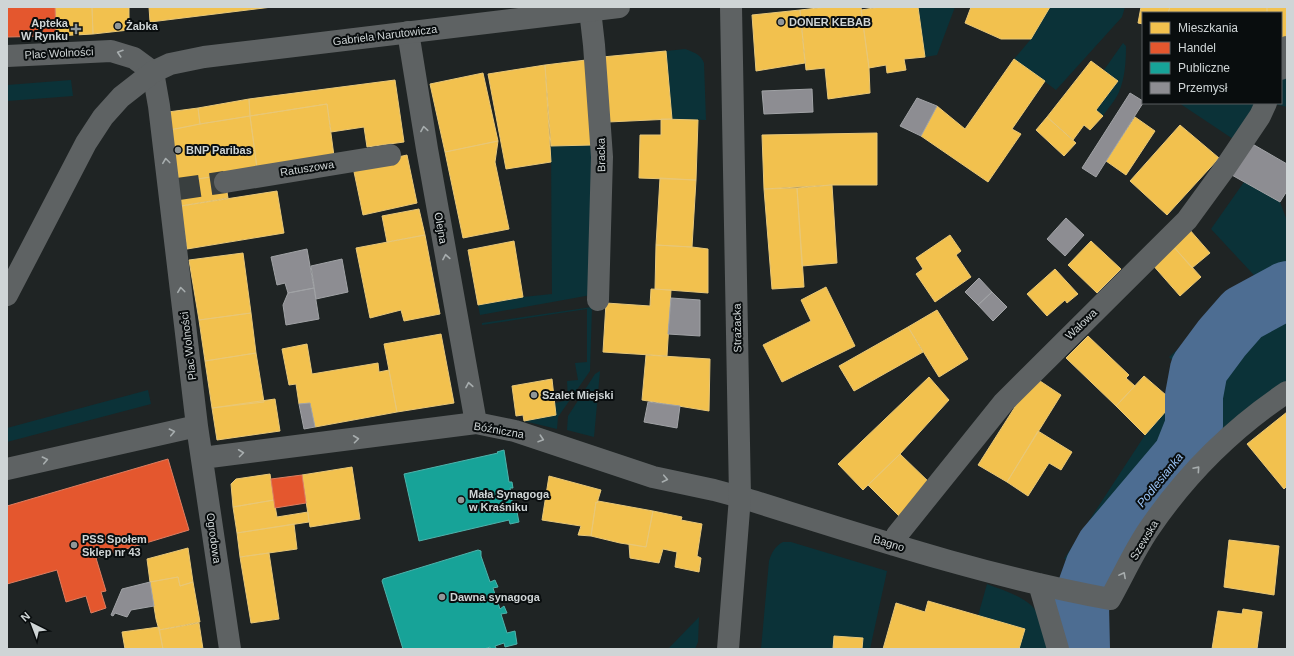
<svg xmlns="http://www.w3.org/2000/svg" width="1294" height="656" viewBox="0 0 1294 656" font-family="Arial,sans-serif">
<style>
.green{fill:#0b3238}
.homes{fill:#f2c14e;stroke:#e8c777}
.shops{fill:#e4572e;stroke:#de7d60}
.public{fill:#17a398;stroke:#4eb2ab}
.industry{fill:#8d8d92;stroke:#a1a3a6}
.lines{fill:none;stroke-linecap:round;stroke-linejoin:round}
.river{stroke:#4d6d92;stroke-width:58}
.street-tunnel{stroke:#393f3f;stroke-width:22;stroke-dasharray:22 11;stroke-linecap:butt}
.street{stroke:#5e6263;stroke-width:22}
.secondary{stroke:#5e6263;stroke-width:22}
.oneway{stroke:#a7adae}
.poi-dot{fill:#919798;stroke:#090d0e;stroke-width:1.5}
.labels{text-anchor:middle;stroke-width:4;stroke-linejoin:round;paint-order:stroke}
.poi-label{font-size:11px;font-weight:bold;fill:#cfd5d6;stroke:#090d0e;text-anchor:start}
.street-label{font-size:11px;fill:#cfd5d6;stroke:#090d0e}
.water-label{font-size:12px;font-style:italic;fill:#99c2f4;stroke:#090d0e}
</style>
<rect width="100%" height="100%" fill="#1f2424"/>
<!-- green -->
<path class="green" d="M918,7h37l-18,48 -12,2z
M1050,7h75l-3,10 -66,73 -42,-31 17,-20z
M1123,43l3,3c0,15 -1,32 -7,46 -4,9 -11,16 -16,24l-7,-6 22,-29 -14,-11z
M685,49c8,3 16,5 19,14l2,57 -34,-1 -6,-68z
M1287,64v43l-13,-3 7,-1v-20z
M71,80l2,16 -66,5v-16z
M1179,103h80l-26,36z
M593,145l-2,150 -111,20 -2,-10 45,-8 29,-3 -1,-148z
M1244,182l36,20 7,19v161l-170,186 -9,3 -44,-12 81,-124 29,-33 11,-29 -16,-16 58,-51 5,5 33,-24 -54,-58z
M592,307l-2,64 -32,46 -1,12 -33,-8 32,-6 -1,-12 13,-3 -1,-19 11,-1 -3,-17 12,-1v-53l-105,16v-2z
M600,371l-6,66 -27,-7 1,-14 27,-42z
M148,390l3,14 -144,38v-14z
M783,542h8l96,29 -17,78h-109l8,-88c3,-9 6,-15 14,-19z
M987,584c15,6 33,11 45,22 10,10 13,30 17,43h-30l6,-20 -47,-13z
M1059,599l7,2 20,8 4,40h-23l-12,-47z
M699,617l-1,25 -3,7h-27z"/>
<!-- homes -->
<path class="homes" d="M55,7h37l1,27 -37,2z
M92,7h37v23l-36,4z
M149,7h123l-122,15z
M827,7h34l8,61 1,25 -42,6 -3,-31 -19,2 -6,-60z
M880,7h38l7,50 -21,2 2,11 -19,3 -1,-8 -17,3 -8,-58z
M971,7h79l-19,32h-30l-36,-16z
M1141,7h29l-2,6h-25v11l-5,-1z
M1170,7h97v6h-99z
M1267,7h20v33l-6,1v-28h-14z
M800,10l5,53 -49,8 -4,-56z
M666,51l6,68 -64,3 -6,-65z
M1014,59l31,22 -33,48 9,5 -33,48 -67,-46 16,-30 28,23z
M586,60l7,85 -42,1 -6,-81z
M1091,61l27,20 -22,29 7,6 -13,14 -6,-5 -11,15 -26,-23z
M545,65l6,97 -45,7 -18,-95z
M483,73l15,68 -53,11 -15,-68z
M395,80l9,62 -37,5 -3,-20 -33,5 -4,-28 -77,12 -1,-17z
M249,99l1,17 -50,8 -2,-16z
M327,104l7,52 -77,12 -7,-52z
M198,108l2,16 -30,6 -2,-18z
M250,116l7,52 -33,7 -47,7 -7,-52 30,-6z
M1047,117l29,26 -12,13 -28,-26z
M1135,117l20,14 -29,44 -20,-14z
M661,119l37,1 -2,60 -57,-2 1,-43h21z
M1180,125l39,33 -52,57 -37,-34z
M877,133v52h-45l-68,4 -2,-54z
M498,141l-3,21 14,67 -46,9 -18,-86z
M407,155l10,48 -54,12 -10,-48z
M224,175l4,23 -47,8 -4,-24z
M660,178l36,2 -4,67 -36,-2z
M832,185l5,78 -35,3 -5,-78z
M797,188l7,99 -32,2 -8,-100z
M277,191l7,42 -97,16 -6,-43z
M419,209l6,26 -38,7 -5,-26z
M1189,229l21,24 -18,15 -20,-23z
M425,235l15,79 -36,7 -3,-11 -31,8 -14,-70z
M950,235l11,16 -5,4 15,22 -36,25 -19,-28 7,-5 -7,-11z
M514,241l9,56 -45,8 -10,-55z
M1091,241l30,28 -24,24 -29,-28z
M656,245l36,2 16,2v44l-53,-4z
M1172,245l29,32 -21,19 -29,-33z
M243,253l8,60 -52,7 -10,-60z
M1055,269l23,25 -11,9 -2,-3 -18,16 -20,-22z
M826,287l29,59 -73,36 -19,-37 48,-24 -10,-21z
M651,289l20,1 -4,66 -64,-4 3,-49 44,3z
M937,310l31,49 -29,18 -31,-50z
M251,313l5,40 -51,8 -6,-41z
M908,327l15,25 -69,39 -15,-25z
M441,334l13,69 -57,9 -13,-68z
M1088,336l41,39 -3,3 9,8 -19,20 -50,-48z
M307,344l5,30 66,-11 1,9 10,-2 8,42 -82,15 -5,-24 -11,1 -3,-20 -7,1 -7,-36z
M256,353l8,49 -52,6 -7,-47z
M646,355l64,4 -1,52 -67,-11z
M1144,376l30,26 -29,33 -29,-29z
M929,377l20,23 -49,54 -37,36 -25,-26z
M1034,377l27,18 -54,87 -29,-17z
M552,379l4,36 -32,6 -1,-6 -7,1 -4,-30z
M275,399l5,32 -63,9 -5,-32z
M1287,412v74l-3,3 -37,-45z
M1038,431l34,21 -11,18 -12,-7 -21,33 -21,-14z
M900,454l31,30 -30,34 -33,-33z
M352,467l8,52 -50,8 -8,-52z
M270,474l4,26 -41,7 -2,-23 5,-5z
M549,476l52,14 -4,13 -1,-1 -5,34 -13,-1 3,-9 -39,-6z
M274,500l3,17 31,-5 1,10 -72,11 -4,-26z
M598,501l55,10 -7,36 -26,-4 -29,-7 5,-34 1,1z
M653,511l29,6 -1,3 21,4 -5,32 4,2 -2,14 -24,-5 2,-15 -14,-3 -4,14 -29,-5 -1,-14 17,3z
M294,524l3,25 -57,8 -3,-24z
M1229,540l50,6 -5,49 -50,-8z
M188,548l5,34 -13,4 -2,-9 -28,5 -3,-23z
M269,553l10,66 -28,4 -11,-66z
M178,577l2,9 13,-4 7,40 -41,8 -3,-11 -6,-37z
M928,601l97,28 -6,20h-136l13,-46 29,9z
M1243,609l19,3 -5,37h-45l6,-38 24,3z
M199,623l4,26h-40l-4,-19z
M159,627l4,22h-38l-3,-17z
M834,636l29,2 -1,11h-29z"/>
<!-- shops -->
<path class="shops" d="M7,7h48l1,29 -49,1z
M168,459l21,71 -93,28 10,33 -5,1 5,16 -15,5 -5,-17 -20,6 -9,-32 -50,14v-78z
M302,475l4,28 -31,5 -4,-29z"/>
<!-- public -->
<path class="public" d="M504,450l5,32h3l1,6h-3l4,25 3,-1 2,10 -9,2 -1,-4 -90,21 -15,-67 94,-21 -1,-1z
M478,550l3,1v5l9,26 5,-2 3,7 -5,1 7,21 4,-3 3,7 -6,1 6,19 8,-2 2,13 -12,3 -1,-4 -9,3 1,2 -2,1h-4v-2l-6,2h-81l-21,-68 1,-2z"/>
<!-- industry -->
<path class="industry" d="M812,89l1,23 -49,2 -2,-23z
M1130,93l13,8v2l-47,74 -14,-9z
M917,98l20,8 -16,30 -21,-10z
M1249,142l38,22v27l-7,11 -50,-28z
M1066,218l18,17 -19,21 -18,-17z
M307,249l7,39 -26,5 -3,-10 -8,2 -6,-28z
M342,259l6,33 -32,7 -5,-33z
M979,278l13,14 -14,13 -13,-13z
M314,288l5,31 -33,6 -3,-20 5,-12z
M992,292l15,15 -14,14 -15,-16z
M671,298l29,2v36l-32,-2z
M648,402l32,4 -3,22 -33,-6z
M310,403l5,24 -11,2 -5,-25z
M150,582l4,24 -23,4 -4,7 -12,-4 -2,3 -2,-1 11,-26z"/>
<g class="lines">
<!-- river -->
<path class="river" d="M1081,649l-1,-43 14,-39 11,-20 77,-91 12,-30v-30l5,-27 23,-31 21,-24 44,-24"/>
<!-- street-tunnel -->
<path class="street-tunnel" d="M178,189l47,-7"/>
<!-- street -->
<path class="street" d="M590,10l4,35 8,112 -4,143
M408,32l19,117 49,274
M7,56l104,-5 23,7 19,14 6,34 10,84 28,236 33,223
M1281,69l6,-22
M225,182l165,-27
M202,458l274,-35 39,8 138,46 61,13 26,7c122,38 244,79 370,102 13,-23 24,-48 39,-70 36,-53 84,-101 138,-137
M7,469l190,-43
M894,545l3,-10 107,-133 183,-182 38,-52 35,-52 6,-13
M1039,584l19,65"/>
<!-- secondary -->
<path class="secondary" d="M7,295l79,-152 17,-26 18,-20 32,-25 17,-8 34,-7 415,-50
M728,649l12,-152 -9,-490"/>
</g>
<!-- one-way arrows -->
<defs><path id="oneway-chevron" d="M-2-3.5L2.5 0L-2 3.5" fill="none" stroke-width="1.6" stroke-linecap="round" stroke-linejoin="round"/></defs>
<g class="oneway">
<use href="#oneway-chevron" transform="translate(120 53) rotate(-162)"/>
<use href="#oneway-chevron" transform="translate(424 129) rotate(-99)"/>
<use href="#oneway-chevron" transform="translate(166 161) rotate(-97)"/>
<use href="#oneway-chevron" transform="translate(446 257) rotate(-100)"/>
<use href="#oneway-chevron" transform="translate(181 290) rotate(-97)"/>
<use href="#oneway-chevron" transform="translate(469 385) rotate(-100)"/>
<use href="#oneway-chevron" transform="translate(172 432) rotate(-12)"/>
<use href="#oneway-chevron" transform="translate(356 439) rotate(-7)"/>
<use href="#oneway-chevron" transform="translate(541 439) rotate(18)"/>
<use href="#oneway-chevron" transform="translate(241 453) rotate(-7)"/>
<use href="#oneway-chevron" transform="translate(45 460) rotate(-12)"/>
<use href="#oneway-chevron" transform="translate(1197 469) rotate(-49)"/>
<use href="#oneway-chevron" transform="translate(665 479) rotate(12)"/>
<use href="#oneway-chevron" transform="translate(1123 575) rotate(-62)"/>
</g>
<!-- markers -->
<g class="poi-dot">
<circle cx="781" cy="22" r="4"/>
<circle cx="118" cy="26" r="4"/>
<path d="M74 23h4v4h4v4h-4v4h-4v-4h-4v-4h4z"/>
<circle cx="178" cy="150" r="4"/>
<circle cx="534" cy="395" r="4"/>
<circle cx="461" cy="500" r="4"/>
<circle cx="74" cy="545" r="4"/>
<circle cx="442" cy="597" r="4"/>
</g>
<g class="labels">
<!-- poi labels -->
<g class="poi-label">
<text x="789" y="26">DONER KEBAB</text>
<text x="68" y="27" text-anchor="end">Apteka<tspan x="68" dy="13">W Rynku</tspan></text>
<text x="126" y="30">Żabka</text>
<text x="186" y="154">BNP Paribas</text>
<text x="542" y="399">Szalet Miejski</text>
<text x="469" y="498">Mała Synagoga<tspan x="469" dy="13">w Kraśniku</tspan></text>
<text x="82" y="543">PSS Społem<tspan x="82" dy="13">Sklep nr 43</tspan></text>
<text x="450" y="601">Dawna synagoga</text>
</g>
<!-- street labels -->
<g class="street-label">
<text transform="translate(385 35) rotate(-7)" y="4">Gabriela Narutowicza</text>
<text transform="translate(59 53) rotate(-3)" y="4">Plac Wolności</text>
<text transform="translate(601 155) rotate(-91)" y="4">Bracka</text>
<text transform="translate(307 168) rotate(-9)" y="4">Ratuszowa</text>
<text transform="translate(441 228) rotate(80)" y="4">Olejna</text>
<text transform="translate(1081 324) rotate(-44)" y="4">Wałowa</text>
<text transform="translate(737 328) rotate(-91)" y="4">Strażacka</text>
<text transform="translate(188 346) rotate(-97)" y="4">Plac Wolności</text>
<text transform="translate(499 430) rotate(10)" y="4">Bóźniczna</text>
<text transform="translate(214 538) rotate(82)" y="4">Ogrodowa</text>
<text transform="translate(1144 540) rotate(-59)" y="4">Szewska</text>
<text transform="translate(889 543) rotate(17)" y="4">Bagno</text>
</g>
<!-- water labels -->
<g class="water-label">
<text transform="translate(1160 480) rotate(-51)" y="4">Podlesianka</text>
</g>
</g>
<!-- border -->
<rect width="1294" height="656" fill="none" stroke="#cfd5d6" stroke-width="16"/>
<!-- legend -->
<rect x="1142" y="12" width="140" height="92" fill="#090d0e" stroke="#585d5e"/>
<rect x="1150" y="22" width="20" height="12" fill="#f2c14e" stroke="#585d5e"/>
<text x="1178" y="32" font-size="12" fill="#cfd5d6">Mieszkania</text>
<rect x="1150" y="42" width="20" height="12" fill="#e4572e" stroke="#585d5e"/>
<text x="1178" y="52" font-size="12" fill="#cfd5d6">Handel</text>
<rect x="1150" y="62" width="20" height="12" fill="#17a398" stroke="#585d5e"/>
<text x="1178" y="72" font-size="12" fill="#cfd5d6">Publiczne</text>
<rect x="1150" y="82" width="20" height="12" fill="#8d8d92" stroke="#585d5e"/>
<text x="1178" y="92" font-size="12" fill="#cfd5d6">Przemysł</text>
<!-- north arrow -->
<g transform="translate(32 624) rotate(318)" stroke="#090d0e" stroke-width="3" paint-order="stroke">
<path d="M0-3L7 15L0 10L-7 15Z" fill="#cfd5d6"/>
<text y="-6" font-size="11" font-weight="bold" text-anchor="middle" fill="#cfd5d6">N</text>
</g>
</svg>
